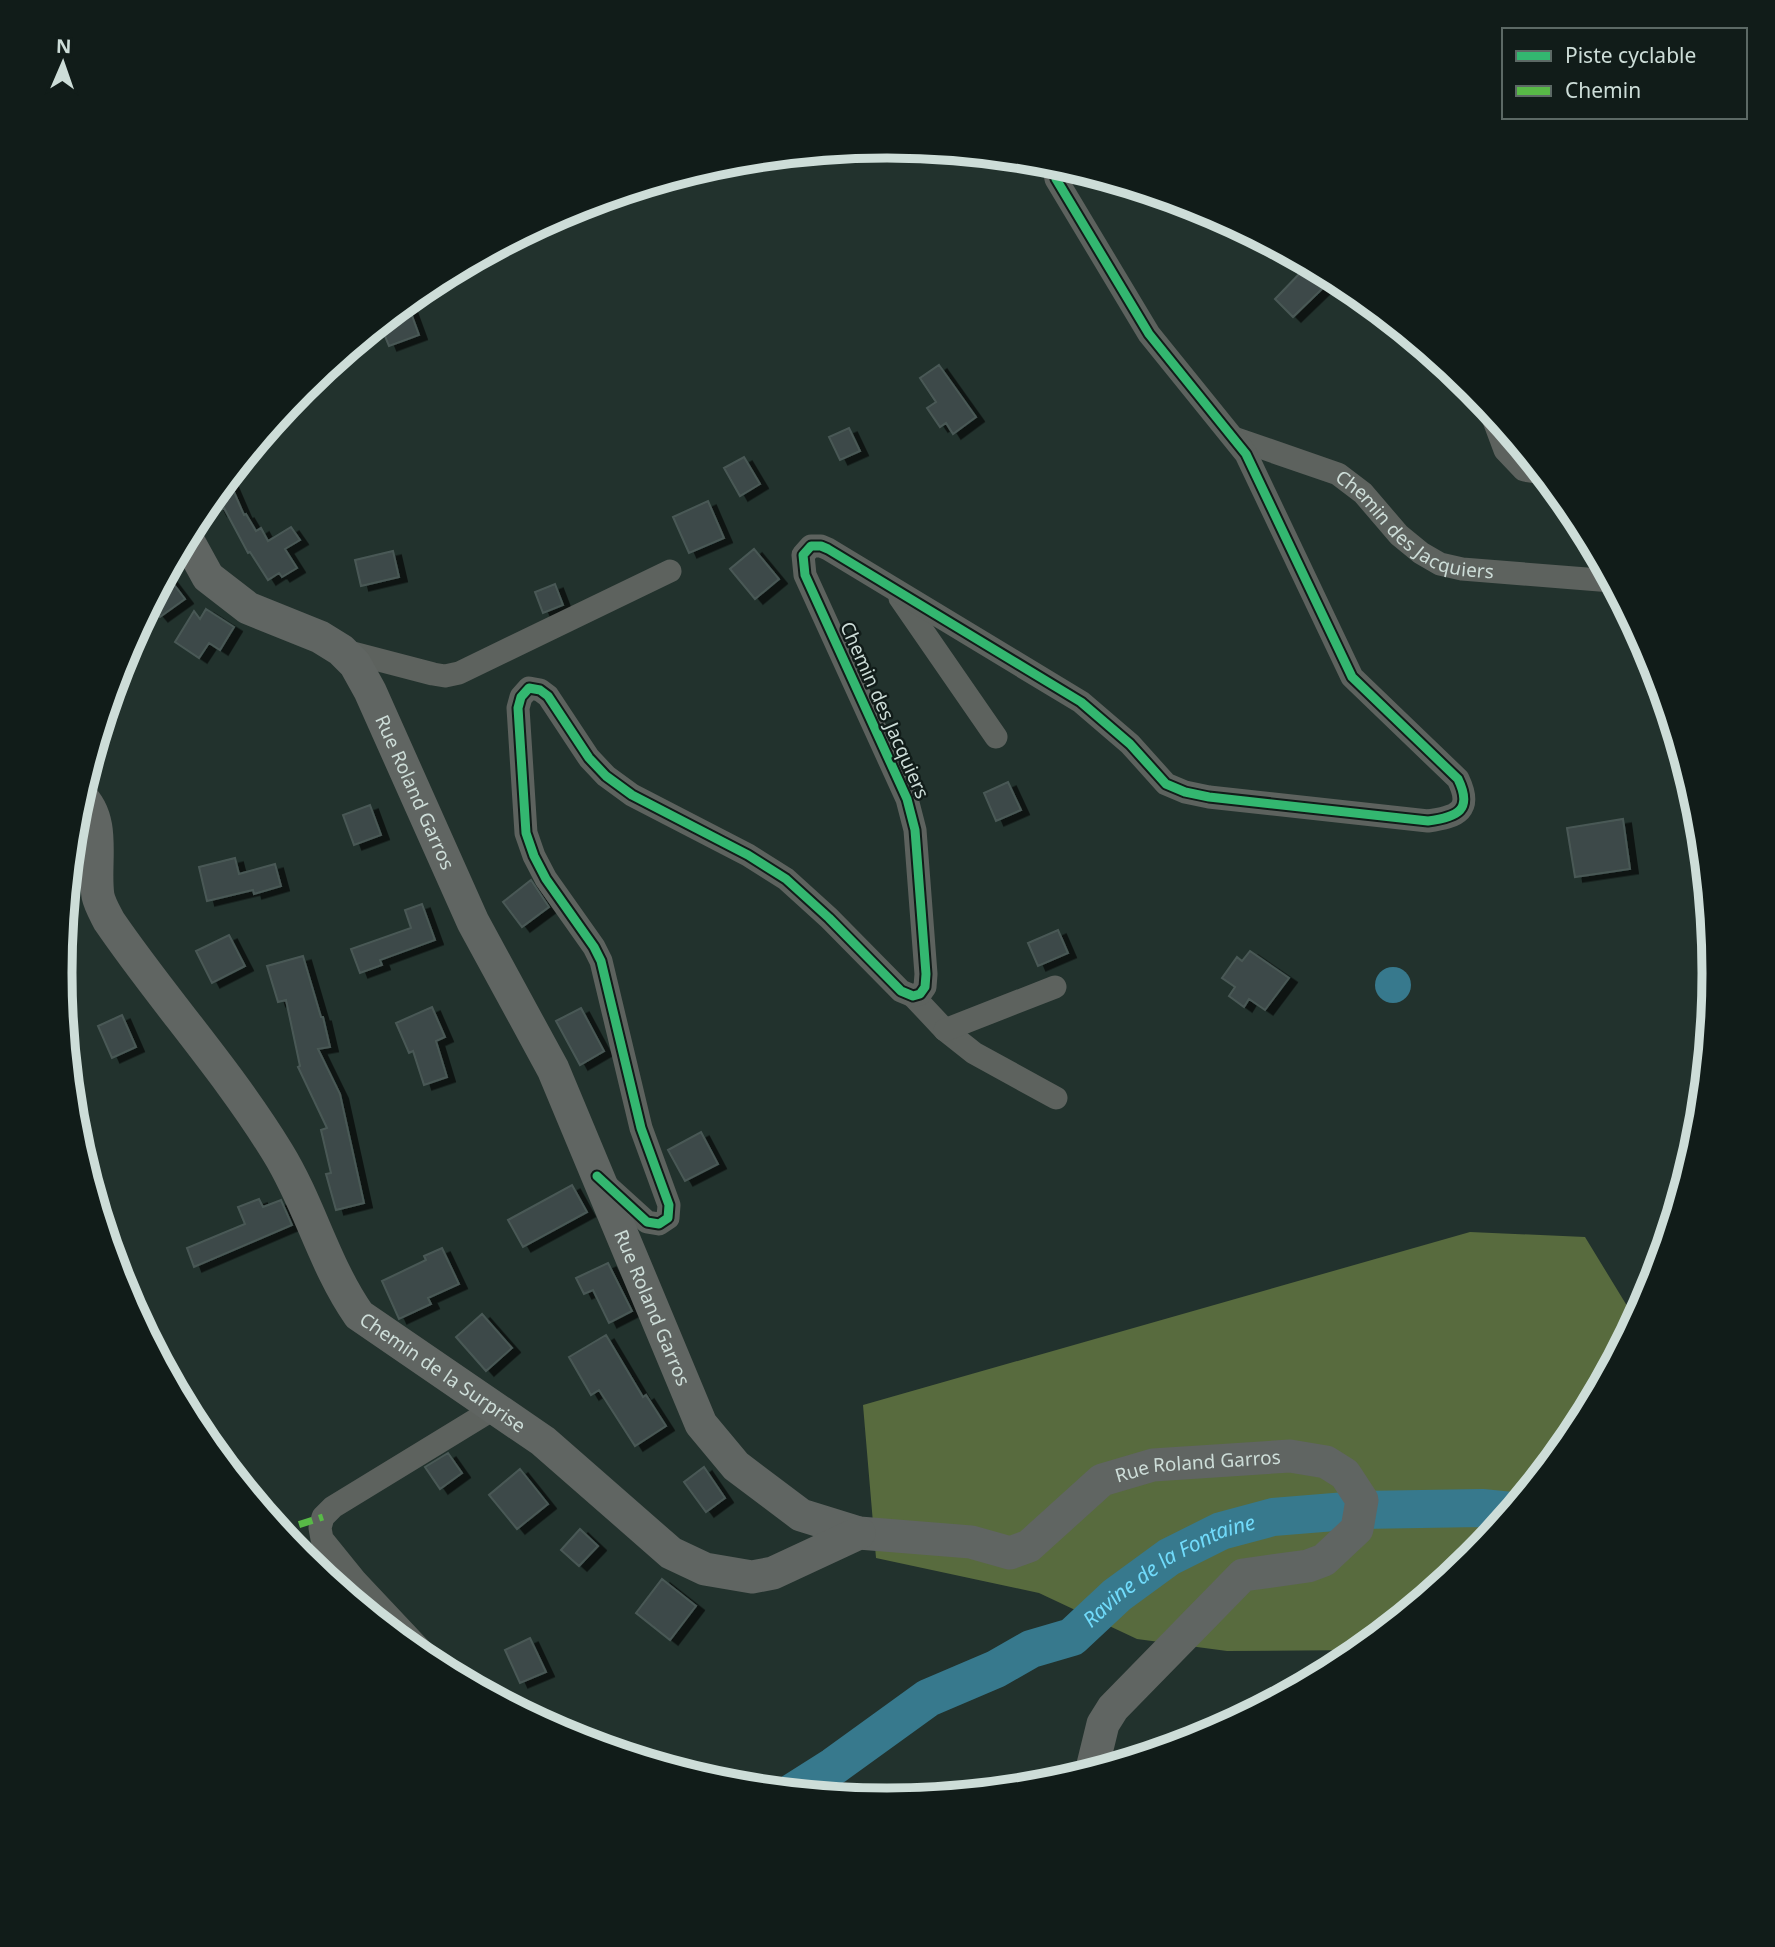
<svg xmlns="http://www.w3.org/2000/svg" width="1775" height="1947" viewBox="0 0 1775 1947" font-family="'Noto Sans',sans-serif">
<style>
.forest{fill:#586b3e}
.water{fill:#37798d}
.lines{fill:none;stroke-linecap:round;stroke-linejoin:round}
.river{stroke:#37798d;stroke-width:38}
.building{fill:#3d4a48;stroke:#4a5956;stroke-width:2;filter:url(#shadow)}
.street{stroke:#5d625e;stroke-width:23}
.secondary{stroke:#606562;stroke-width:33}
.quiet{stroke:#58b947;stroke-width:7;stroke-dasharray:14 7;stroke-linecap:butt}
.cycleway-casing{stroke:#111c19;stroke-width:13}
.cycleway{stroke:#33b770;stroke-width:9}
.labels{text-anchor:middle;stroke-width:5;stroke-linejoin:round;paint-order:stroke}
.street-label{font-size:19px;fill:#cdddd8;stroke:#111c19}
.water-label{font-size:21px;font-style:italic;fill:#71dbfb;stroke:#111c19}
.rim{fill:none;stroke:#cdddd8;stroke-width:9}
</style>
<defs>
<filter id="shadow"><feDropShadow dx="8" dy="4.5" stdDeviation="0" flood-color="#0009"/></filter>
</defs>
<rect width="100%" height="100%" fill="#22322d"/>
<!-- forest -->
<path class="forest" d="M1470,1232l115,5 47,77 6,3 -62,117 -103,125 -111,91 -135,1 -90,-12 -98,-46 -163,-35 -13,-153z"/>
<!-- water -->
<path class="water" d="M1375 985a18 18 0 1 1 36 0a18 18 0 1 1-36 0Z"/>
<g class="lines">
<!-- river -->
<path class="river" id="s1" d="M793,1792l41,-26 94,-68 68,-29 35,-20 41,-12 45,-42 52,-38 52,-26 52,-14 86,-7 123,-2 30,3"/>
</g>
<!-- building -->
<path class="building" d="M1303,270l19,19 -29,28 -18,-18z
M407,302l12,33 -30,11 -9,-22z
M939,365l37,52 -23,17 -7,-11 -6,4 -13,-19 9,-6 -16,-24z
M849,428l11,23 -20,9 -11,-23z
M744,457l16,27 -20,12 -16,-28z
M228,478l16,37 2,-1 10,17 5,-3 7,13 23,-14 9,13 -15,9 12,19 -15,9 -3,-4 -11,7 -18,-28 -2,1 -24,-45 -5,3 -7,-14z
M708,501l16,37 -35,15 -16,-36z
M754,549l25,30 -24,20 -25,-30z
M393,551l6,26 -38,9 -6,-26z
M166,574l19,25 -25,18 -10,-12z
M555,584l8,21 -20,8 -8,-21z
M206,609l28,18 -14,23 -11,-7 -10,15 -24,-16 19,-31 6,8z
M1008,782l13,28 -25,11 -12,-28z
M370,805l11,30 -27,10 -11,-30z
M1623,819l7,50 -55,8 -8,-49z
M235,858l4,16 36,-10 6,22 -27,8 -1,-4 -46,11 -8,-34z
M531,880l18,27 -27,20 -19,-25z
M422,904l13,36 -55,20 2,5 -22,8 -9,-24 60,-21 -6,-18z
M1058,930l10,23 -30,13 -10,-23z
M229,935l16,31 -33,17 -16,-32z
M1250,951l39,27 -24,32 -16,-11 -5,8 -15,-11 6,-9 -13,-9 15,-21 5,4z
M303,956l18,61h2l7,30 -12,2 22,45 24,109 -28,7 -10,-36 5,-1 -10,-43 6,-2 -29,-61 2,-1 -14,-66 -8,2 -11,-36z
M432,1007l13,30 -9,4 11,36 -23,8 -11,-34 -4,2 -13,-30z
M581,1008l23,43 -24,14 -24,-44z
M122,1015l14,32 -24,11 -14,-32z
M701,1132l17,32 -33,17 -17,-31z
M572,1185l15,27 -64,35 -15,-27z
M259,1199l4,8 18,-7 11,25 -98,42 -7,-19 58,-24 -7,-17z
M442,1248l17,36 -31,14 3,6 -32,15 -17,-38 44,-21 -2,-4z
M608,1263l24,48 -23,12 -16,-33 -9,4 -8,-16z
M482,1314l30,34 -26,23 -30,-34z
M606,1335l37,62 3,-2 20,31 -31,20 -36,-56 -8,5 -22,-38z
M448,1453l14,20 -22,16 -15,-22z
M704,1467l21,31 -19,14 -22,-30z
M520,1469l28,35 -31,25 -28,-34z
M580,1529l18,17 -19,20 -18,-16z
M662,1579l34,27 -26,34 -34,-27z
M530,1638l16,34 -26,11 -15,-33z"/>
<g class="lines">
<!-- street -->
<g class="street">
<path d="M1489,407l16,43 19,20 19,3"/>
<path id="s2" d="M1234,438l104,36 25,19 36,42 22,18 19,11 22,5 150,12"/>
<path d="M900,598l96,139"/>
<path d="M341,650l92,24 12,2 14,-3 211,-102"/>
<path d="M913,996l32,34 29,23 82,45"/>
<path d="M945,1030l110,-43"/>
<path d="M604,1183l43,39 12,2 9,-6 1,-13 -28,-77 -40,-167 -7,-14 -48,-68 -12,-23 -8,-23 -8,-125 3,-11 8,-9 11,2 8,6 41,62 17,18 26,19 116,60 38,24 43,39 72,73 12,5 7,-2 5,-7 1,-13 -11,-144 -8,-31 -102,-224 -2,-20 8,-9h10l7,3 253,153 49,42 36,40 19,8 24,5 219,24c30,-4 45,-11 30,-42l-106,-102 -106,-223 -97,-120 -93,-155 -3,-16"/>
<path d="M437,1667l-81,-86 -34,-42 -2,-11 3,-11 10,-10 162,-99"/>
</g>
<!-- secondary -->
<g class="secondary">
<path id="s3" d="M186,537l22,40 40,31 72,29 21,13 14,14 15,27 103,231 80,147 148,355 35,42 65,49 58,18 112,9 39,11 19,-7 73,-66 51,-15 137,-9 36,6 19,12 17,26 -5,29 -33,31 -16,6 -65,9 -130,133 -10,16 -12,49"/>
<path id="s4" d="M80,796c27,24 13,68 18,100 2,9 7,17 11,25 54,79 119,150 169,232 32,52 46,112 81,162l184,126 128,112 34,16 47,8 21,-4 86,-40"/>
</g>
<!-- quiet -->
<path class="quiet" d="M279,1531l44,-14"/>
<!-- cycleway casing -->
<g class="cycleway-casing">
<path id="cycleway" d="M597,1176l50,46 12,2 9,-6 1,-13 -28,-77 -40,-167 -7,-14 -48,-68 -12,-23 -8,-23 -8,-125 3,-11 8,-9 11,2 8,6 41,62 17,18 26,19 116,60 38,24 43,39 72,73 12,5 7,-2 5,-7 1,-13 -11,-144 -8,-31 -102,-224 -2,-20 8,-9h10l7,3 253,153 49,42 36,40 19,8 24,5 219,24c30,-4 45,-11 30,-42l-106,-102 -106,-223 -97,-120 -93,-155 -3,-16"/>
</g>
<!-- cycleway -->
<use href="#cycleway" class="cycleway"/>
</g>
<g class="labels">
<!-- street labels -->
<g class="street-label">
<text dy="7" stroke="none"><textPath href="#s2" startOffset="206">Chemin des Jacquiers</textPath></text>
<text transform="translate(885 710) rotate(66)" y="7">Chemin des Jacquiers</text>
<text dy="7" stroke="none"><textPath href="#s3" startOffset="360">Rue Roland Garros</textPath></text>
<text dy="7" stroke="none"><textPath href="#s3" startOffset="928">Rue Roland Garros</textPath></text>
<text dy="7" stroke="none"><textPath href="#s4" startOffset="702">Chemin de la Surprise</textPath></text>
<text dy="7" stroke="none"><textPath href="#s3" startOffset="1620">Rue Roland Garros</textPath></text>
</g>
<!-- water labels -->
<g class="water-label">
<text dy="7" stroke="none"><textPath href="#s1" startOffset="441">Ravine de la Fontaine</textPath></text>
</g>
</g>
<!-- crop -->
<path d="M0 0H1775V1947H0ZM72 973a815 815 0 1 1 1630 0a815 815 0 1 1-1630 0Z" fill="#111c19" fill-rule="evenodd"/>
<path class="rim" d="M72 973a815 815 0 1 1 1630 0a815 815 0 1 1-1630 0Z"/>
<!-- legend -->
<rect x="1502" y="28" width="245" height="91" fill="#111c19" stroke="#5c6965" stroke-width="2"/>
<rect x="1516" y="51" width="35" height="10" fill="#33b770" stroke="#5c6965" stroke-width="2"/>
<text x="1565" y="63" font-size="21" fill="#cdddd8">Piste cyclable</text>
<rect x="1516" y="86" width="35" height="10" fill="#58b947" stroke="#5c6965" stroke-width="2"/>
<text x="1565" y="98" font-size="21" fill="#cdddd8">Chemin</text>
<!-- north arrow -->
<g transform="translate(63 63) rotate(2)" stroke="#111c19" stroke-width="5" paint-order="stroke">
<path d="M0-5L12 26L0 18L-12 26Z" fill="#cdddd8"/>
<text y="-10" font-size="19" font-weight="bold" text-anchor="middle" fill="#cdddd8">N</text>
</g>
</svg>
